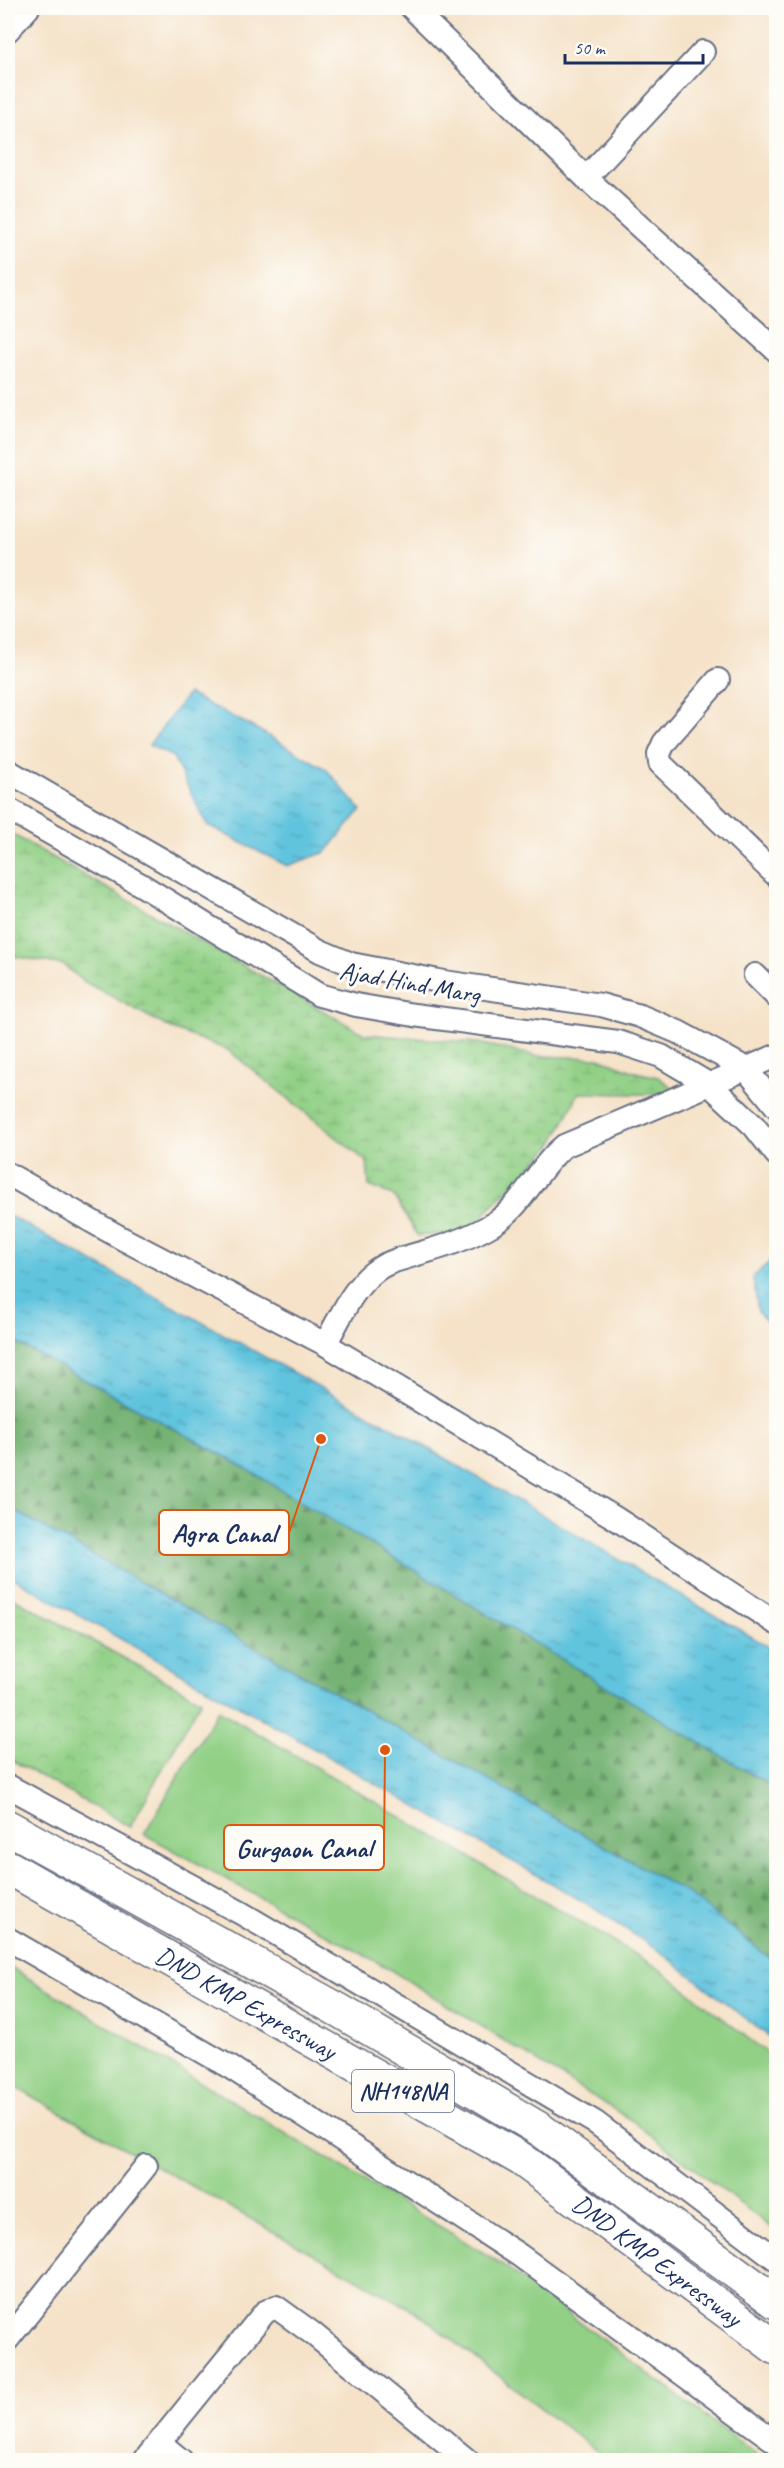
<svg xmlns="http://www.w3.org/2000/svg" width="784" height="2468" viewBox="0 0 784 2468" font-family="Caveat,sans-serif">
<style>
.green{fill:#92d086;stroke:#568072;stroke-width:1.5}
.forest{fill:url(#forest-firs);stroke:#487068;stroke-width:1.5}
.wetland{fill:url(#wetland-marsh);stroke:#568072;stroke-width:1.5}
.park{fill:url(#park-crowns);stroke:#568072;stroke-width:1.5}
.water{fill:url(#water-ripples);stroke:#3e7a9e;stroke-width:1.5}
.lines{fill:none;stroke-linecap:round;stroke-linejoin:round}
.minor-casing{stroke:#676e83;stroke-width:26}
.highway-casing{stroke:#676e83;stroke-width:36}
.minor{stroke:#fff;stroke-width:22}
.highway{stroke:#fff;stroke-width:33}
.labels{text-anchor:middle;stroke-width:6;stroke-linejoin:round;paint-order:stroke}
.shield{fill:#fdfcf7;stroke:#5f6c8c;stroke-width:1.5}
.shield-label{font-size:24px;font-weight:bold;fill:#1b2f5e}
.street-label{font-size:26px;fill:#1b2f5e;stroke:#fdfcf7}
.leader{fill:none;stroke:#de5710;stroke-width:2}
.callout-dot{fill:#de5710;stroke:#fdfcf7;stroke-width:2}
.callout{fill:#fdfcf7;stroke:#de5710;stroke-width:2}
.callout-label{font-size:27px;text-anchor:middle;font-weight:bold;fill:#1b2f5e}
</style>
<defs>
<pattern id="forest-firs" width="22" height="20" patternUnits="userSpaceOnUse" patternTransform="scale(1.5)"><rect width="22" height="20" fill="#75b273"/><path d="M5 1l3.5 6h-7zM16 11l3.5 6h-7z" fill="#5f9162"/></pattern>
<pattern id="wetland-marsh" width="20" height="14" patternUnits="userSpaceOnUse" patternTransform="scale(1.5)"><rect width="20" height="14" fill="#92d086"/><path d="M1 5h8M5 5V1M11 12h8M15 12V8" fill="none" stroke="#7db376"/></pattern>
<pattern id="park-crowns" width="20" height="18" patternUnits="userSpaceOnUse" patternTransform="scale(1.5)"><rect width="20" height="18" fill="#92d086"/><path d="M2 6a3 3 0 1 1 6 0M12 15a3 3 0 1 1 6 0" fill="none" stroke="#7db376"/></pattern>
<pattern id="water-ripples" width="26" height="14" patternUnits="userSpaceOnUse" patternTransform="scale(1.5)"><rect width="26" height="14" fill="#60c4de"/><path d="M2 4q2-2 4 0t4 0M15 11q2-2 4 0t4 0" fill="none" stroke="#4ea0b7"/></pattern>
</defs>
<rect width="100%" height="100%" fill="#fdfcf7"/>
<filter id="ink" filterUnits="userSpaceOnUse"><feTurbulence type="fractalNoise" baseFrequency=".0167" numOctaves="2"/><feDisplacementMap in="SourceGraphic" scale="12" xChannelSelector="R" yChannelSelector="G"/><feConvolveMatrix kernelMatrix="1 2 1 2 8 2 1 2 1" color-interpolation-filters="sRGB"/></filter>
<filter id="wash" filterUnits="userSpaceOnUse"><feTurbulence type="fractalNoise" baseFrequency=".008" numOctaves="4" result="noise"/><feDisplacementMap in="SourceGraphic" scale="24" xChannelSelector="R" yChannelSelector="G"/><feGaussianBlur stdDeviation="1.35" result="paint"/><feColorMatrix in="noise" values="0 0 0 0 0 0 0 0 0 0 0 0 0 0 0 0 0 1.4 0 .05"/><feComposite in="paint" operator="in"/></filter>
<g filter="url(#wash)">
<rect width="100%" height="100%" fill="#f5e2c8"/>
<!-- green -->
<path class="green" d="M218,1710l439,257 119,93v171l-145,-111 -245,-153 -242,-133z
M8,1966l491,296 265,198h-156l-193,-149 -407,-228z"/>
<!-- forest -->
<path class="forest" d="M8,1338l229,125 539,326v174l-89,-70 -679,-386z"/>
<!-- wetland -->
<path class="wetland" d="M8,832l356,202 115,9 57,13 63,2 36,14 23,5 24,18 -103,-2 -27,52 -65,66 -16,21 -53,4 -25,-41 -24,-9 -2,-24 -139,-112 -58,-22 -87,-47 -19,-16 -56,-10z"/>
<!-- park -->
<path class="park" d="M8,1595l193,105 -71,127 -122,-69z"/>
<!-- water -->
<path class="water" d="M188,694l65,33 73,42 35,41 -35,42 -39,14 -80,-41 -34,-68 -24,-12z
M8,1215l380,210 381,222 7,5v137l-539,-326 -229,-125z
M776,1256v76l-18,-20 -5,-35z
M8,1507l679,386 89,70v79l-114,-89 -71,-47 -583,-331z"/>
</g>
<g filter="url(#ink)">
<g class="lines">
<!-- minor casing -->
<g class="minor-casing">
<path id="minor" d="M412,8l174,170 190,172
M8,30l20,-22
M586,178l117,-126
M718,680l-54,63 -5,11 1,9 116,112
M8,771l312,180 31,13 93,18 157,23 39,11 38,16 67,36 31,38
M8,809l135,77 176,109 37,10 58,10 204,27 43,14 49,29 44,41 22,28
M755,975l21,21
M8,1174l115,65 202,105 290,174 161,105
M325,1344c14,-23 27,-56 49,-72 13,-11 31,-14 47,-19 25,-7 49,-15 72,-29 30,-18 44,-56 71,-78l212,-90
M8,1786l233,127 355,210 180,136
M8,1939l225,130 286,186 257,187
M8,2339l138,-173
M160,2443l21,17
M145,2460l120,-148 11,-5 36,26 155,127"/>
</g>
<!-- highway casing -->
<g class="highway-casing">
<g id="highway">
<path d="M8,1827l332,184 201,119 235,172"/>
<path id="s1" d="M8,1867l513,292 255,189"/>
</g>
</g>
<!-- minor -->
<use href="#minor" class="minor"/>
<!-- highway -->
<use href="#highway" class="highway"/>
</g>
</g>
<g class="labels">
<!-- shield labels -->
<rect class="shield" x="352" y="2070" width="102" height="42" rx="4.5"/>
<g class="shield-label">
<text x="403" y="2099">NH148NA</text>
</g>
<!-- street labels -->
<g class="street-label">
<text transform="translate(410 982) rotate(10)" y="9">Ajad Hind Marg</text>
<text dy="9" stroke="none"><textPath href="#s1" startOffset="274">DND KMP Expressway</textPath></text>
<text dy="9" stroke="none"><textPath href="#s1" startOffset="760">DND KMP Expressway</textPath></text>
</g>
</g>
<!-- callouts -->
<path class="leader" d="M321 1439L289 1533M385 1750L384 1847"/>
<g class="callout-dot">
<circle cx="321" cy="1439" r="6"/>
<circle cx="385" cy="1750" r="6"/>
</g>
<g class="callout">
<rect x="159" y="1510" width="130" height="45" rx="6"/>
<rect x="224" y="1825" width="160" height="45" rx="6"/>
</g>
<g class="callout-label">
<text x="224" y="1542">Agra Canal</text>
<text x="304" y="1857">Gurgaon Canal</text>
</g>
<!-- margin -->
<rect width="784" height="2468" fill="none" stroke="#fdfcf7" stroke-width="30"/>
<!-- scale -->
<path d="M565 54v9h138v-9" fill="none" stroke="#1b2f5e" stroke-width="3"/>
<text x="574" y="54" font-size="18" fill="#1b2f5e" stroke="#fdfcf7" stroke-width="4.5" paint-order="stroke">50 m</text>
</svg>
